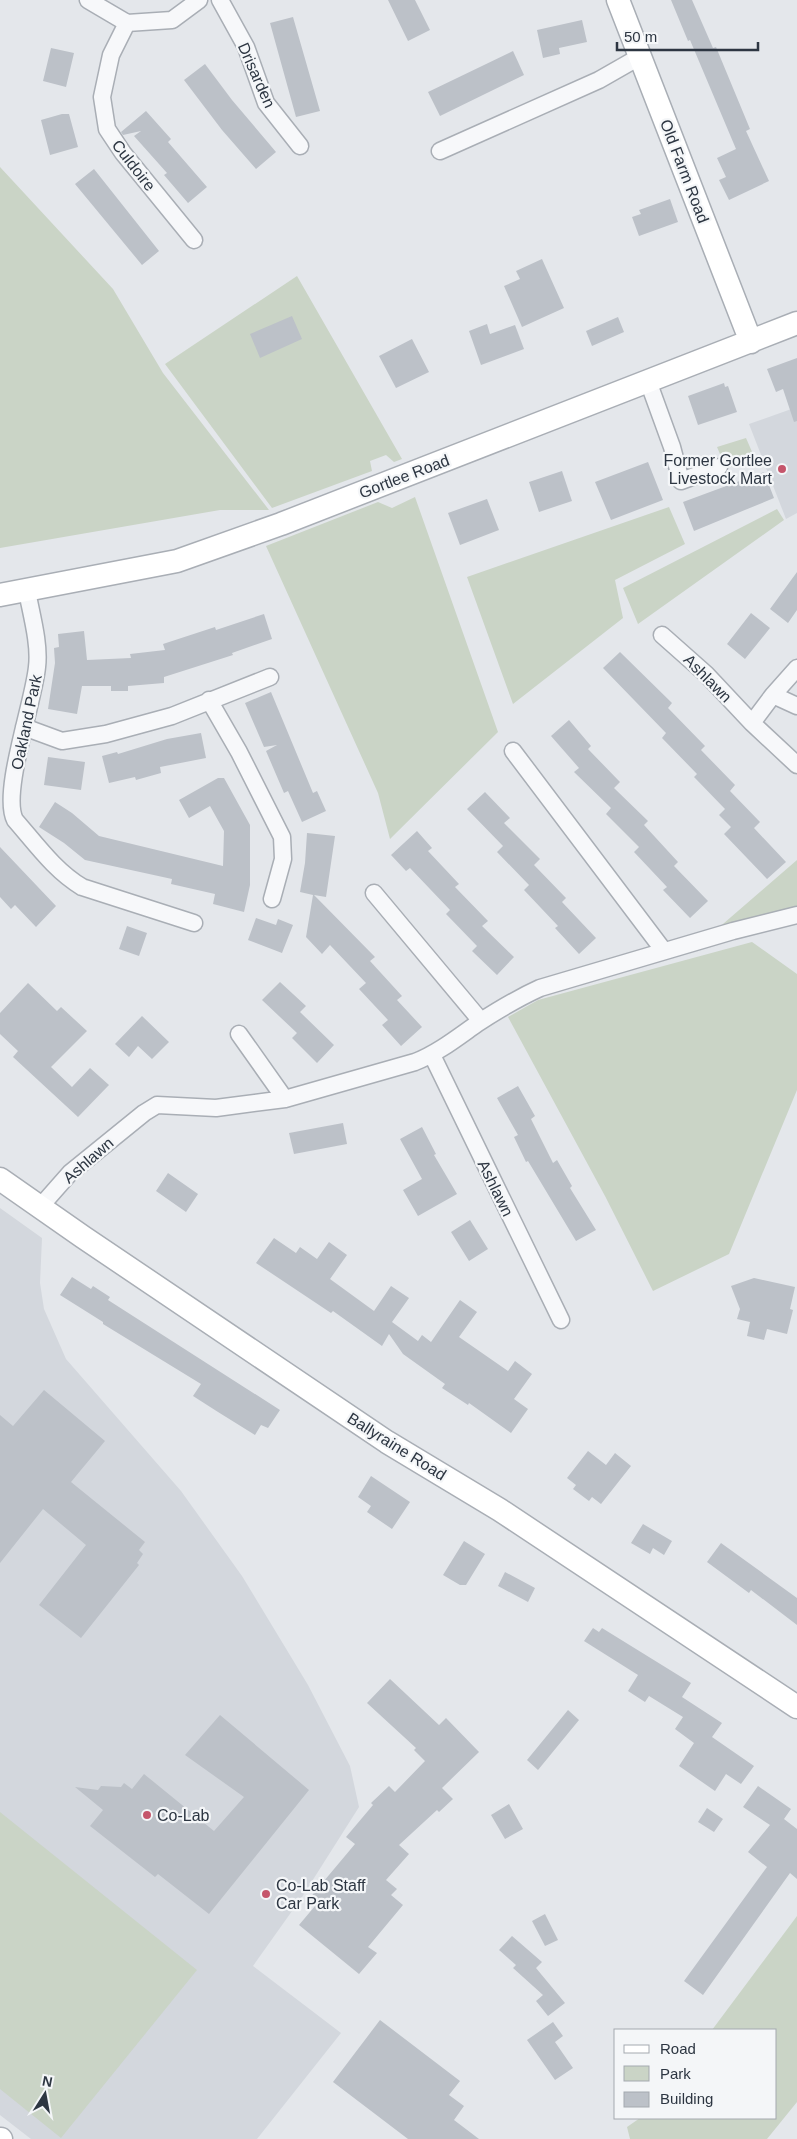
<svg xmlns="http://www.w3.org/2000/svg" width="797" height="2139" viewBox="0 0 797 2139" font-family="Arial,sans-serif">
<style>
.built{fill:#d3d7dd}
.green{fill:#cad4c6}
.building{fill:#bcc1c8}
.lines{fill:none;stroke-linecap:round;stroke-linejoin:round}
.street-casing{stroke:#a9aeb5;stroke-width:19}
.secondary-casing{stroke:#a9aeb5;stroke-width:25}
.street{stroke:#f7f8fa;stroke-width:16}
.secondary{stroke:#fff;stroke-width:22}
.poi-dot{fill:#c5556b;stroke:#f4f6f8;stroke-width:2}
.labels{text-anchor:middle;stroke-width:4.5;stroke-linejoin:round;paint-order:stroke}
.street-label{font-size:16px;fill:#2d3642;stroke:#f4f6f8}
.poi-label{font-size:16px;fill:#2d3642;stroke:#f4f6f8;text-anchor:start}
</style>
<rect width="100%" height="100%" fill="#e4e7eb"/>
<!-- built -->
<path class="built" d="M797,407v106l-11,6 -37,-95z
M0,1208l42,30 -2,45 4,26 22,50 115,132 61,85 66,109 42,81 9,41 -57,90 -49,69 88,67 -84,106h-226l-31,-24z"/>
<!-- green -->
<path class="green" d="M0,167l113,122 50,84 106,137h-49l-220,38z
M297,276l105,183 -8,3 -8,-7 -16,6 2,10 -100,37 -107,-144z
M746,438l10,23 -30,7 -9,-21z
M415,497l83,235 -108,107 -12,-46 -112,-247 112,-44 14,6z
M669,507l16,37 -70,36 8,38 -110,86 -46,-127z
M777,509l7,11 -146,104 -15,-36z
M797,860v47l-81,23z
M752,942l45,32v116l-68,164 -76,37 -48,-95 -97,-179 30,-17z
M0,1812l197,158 -136,168 -61,-49z
M797,1916v186l-30,37h-137l-3,-12 13,-9h136v-88h-64z"/>
<!-- building -->
<path class="building" d="M388,0h27l15,30 -22,11z
M671,0h21l21,48 3,-1 34,82 -4,2 23,50 -40,19 -10,-20 7,-3 -9,-19 19,-9 -46,-109 -2,1z
M293,17l27,94 -24,6 -26,-94z
M582,20l5,22 -28,6 1,6 -17,4 -6,-28z
M51,48l23,5 -8,34 -23,-6z
M513,51l11,24 -84,41 -12,-24z
M205,64l27,36 44,52 -20,17 -34,-39 -38,-50z
M146,111l25,28 -3,3 39,45 -19,16 -24,-28 3,-2 -33,-37 7,-5 -18,4 -2,-3z
M62,114h7l9,33 -28,8 -9,-35z
M94,169l65,82 -17,14 -67,-81z
M670,199l8,23 -39,14 -7,-19 9,-3 -2,-4z
M542,259l22,49 -42,19 -18,-41 16,-7 -4,-8z
M292,316l10,23 -42,19 -10,-24z
M618,317l6,15 -32,14 -6,-15z
M487,324l3,10 25,-9 9,24 -43,16 -12,-34z
M412,339l17,33 -33,16 -17,-32z
M797,358v63l-3,1 -11,-33 -7,3 -9,-23z
M724,383l1,4 3,-1 9,26 -39,13 -10,-29z
M648,462l15,38 -52,20 -16,-38z
M562,471l10,30 -33,11 -10,-30z
M764,472l10,26 -80,33 -11,-29z
M487,499l12,31 -39,15 -12,-32z
M797,572v38l-9,13 -18,-14z
M751,613l19,15 -25,31 -18,-15z
M264,614l8,25 -40,14 1,2 -69,22v6l-36,3v5h-17v-5h-29l-5,28 -29,-5 7,-46 -1,-15 5,-1 -1,-13 26,-3 3,29 44,-2 -1,-4 35,-4 -2,-6 52,-17 1,3z
M620,652l52,51 -4,5 37,38 -4,4 34,35 -5,6 30,31 -6,6 32,34 -19,17 -43,-45 7,-7 -12,-12 6,-6 -31,-32 3,-3 -35,-36 4,-5 -63,-65z
M271,692l42,101 4,-2 9,20 -24,11 -14,-31 -4,2 -18,-42 11,-6 -13,2 -19,-44z
M569,720l22,26 -3,3 32,33 -6,6 34,33 -4,4 34,37 -4,4 34,35 -18,17 -27,-28 4,-3 -33,-35 5,-5 -33,-33 5,-6 -37,-36 5,-4 -28,-32z
M201,733l5,25 -46,9 1,6 -25,7 -1,-3 -26,6 -7,-27 15,-4 1,2 49,-15z
M48,757l37,5 -4,28 -37,-5z
M218,778h6l26,47v60l-6,27 -31,-8 2,-10 -44,-10 1,-5 -87,-19 -21,-17 -25,-16 16,-25 17,11 27,23 124,30 1,-35 -14,-25 -21,12 -10,-18z
M485,792l25,26 -6,5 36,36 -6,6 32,33 -4,4 34,36 -17,16 -24,-26 3,-2 -34,-36 5,-5 -32,-33 6,-6 -36,-37z
M417,831l15,17 -4,3 31,33 -4,3 33,34 -6,5 32,31 -17,18 -25,-24 5,-5 -31,-32 4,-4 -40,-42 -4,3 -15,-16z
M307,833l28,3 -9,61 -12,-2 61,62 -5,4 32,35 -5,4 25,27 -21,19 -19,-21 6,-5 -29,-31 7,-6 -36,-38 -8,9 -16,-17 7,-42 -13,-3 5,-29z
M0,847l56,59 -20,21 -21,-22 -4,4 -11,-12z
M256,918l20,7 2,-6 15,6 -11,28 -34,-13z
M127,926l20,7 -8,23 -20,-7z
M280,982l26,24 -6,6 34,33 -17,18 -25,-25 5,-5 -35,-33z
M28,983l29,28 4,-4 26,24 -36,36 21,20 18,-19 19,17 -31,32 -65,-60 5,-6 -18,-17v-21z
M142,1016l27,26 -17,17 -14,-13 -9,11 -14,-13z
M518,1086l17,30 -4,3 22,44 4,-3 15,26 -2,2 26,42 -20,11 -48,-80 -2,1 -12,-25 4,-2 -21,-37z
M343,1123l4,21 -53,10 -5,-21z
M422,1127l14,27 -2,1 23,39 -39,22 -15,-26 19,-11 -22,-40z
M168,1173l30,21 -12,18 -30,-21z
M470,1220l18,29 -19,12 -18,-29z
M274,1238l22,15 4,-6 17,12 12,-17 18,13 -17,24 44,32 17,-25 18,12 -17,24 26,19 4,-6 9,7 29,-42 17,12 -18,25 49,34 7,-10 17,13 -18,25 14,10 -17,24 -42,-30 -1,2 -26,-17 3,-4 -42,-30 -14,-20 -7,12 -49,-35 -2,2 -75,-50z
M72,1277l19,12 2,-3 17,11 -2,3 172,110 -12,18 -7,-3 -6,10 -37,-23 -25,-16 8,-12 -98,-60v-2l-43,-27z
M754,1278l41,9 -5,22 3,1 -6,24 -20,-5 -3,11 -17,-4 3,-14 -13,-3 3,-10 -9,-23z
M44,1390l61,51 -34,41 74,60 -6,8 4,4 -6,9 2,2 -58,73 -42,-33 47,-60 -43,-36 -43,54v-148l13,11z
M588,1451l18,14 9,-12 16,13 -30,38 -9,-7 -3,4 -16,-12 3,-4 -9,-7z
M371,1476l39,26 -18,27 -25,-17 4,-6 -13,-9z
M643,1524l29,17 -8,14 -11,-7 -3,6 -19,-11z
M464,1541l21,13 -19,31h-6l-17,-10z
M721,1543l76,55v27l-46,-35 -2,3 -42,-31z
M505,1572l30,16 -7,14 -30,-16z
M593,1628l6,4 3,-4 89,55 -9,14 40,26 -10,14 42,29 -13,18 -15,-10 -11,17 -36,-25 15,-23 -19,-14 8,-12 -34,-21 -4,6 -17,-11 10,-16 -54,-34z
M390,1679l49,46 7,-7 33,34 -37,36 11,11 -14,13 -2,-2 -38,35 10,9 -23,26 11,9 -6,6 12,10 -35,42 9,6 -18,21 -60,-49 16,-19 -7,-6 47,-56 -9,-7 27,-32 -2,-2 18,-17 6,6 30,-31 -11,-11 2,-2 -49,-45z
M568,1710l11,10 -41,50 -11,-10z
M220,1715l89,75 -100,124 -51,-40 -3,3 -65,-51 13,-16 -28,-23 23,3 3,-4 20,1 3,-4 8,6 12,-15 70,57 30,-34 -59,-42z
M758,1786l33,23 -7,10 13,10v50l-7,-6 -87,122 -19,-14 83,-114 -19,-15 22,-27 -27,-18z
M509,1804l14,25 -18,10 -14,-24z
M707,1808l16,11 -9,13 -16,-10z
M545,1914l13,26 -13,6 -13,-25z
M512,1936l30,26 -6,6 29,35 -17,13 -12,-15 7,-6 -30,-27 3,-3 -17,-15z
M380,2020l80,61 -11,14 15,11 -10,14 25,19h-71l-75,-57z
M553,2022l10,14 -8,6 18,26 -18,12 -28,-40z"/>
<g class="lines">
<!-- street casing -->
<g class="street-casing">
<path id="street" d="M88,0l39,23
M220,0l26,47 20,56 34,43
M127,23l-16,32 -9,42 5,32 16,24 71,87
M127,23l45,-3 27,-20
M440,151l159,-71 42,-24
M648,381l24,66 9,34 38,-14
M27,591c4,22 13,53 10,76 -3,34 -36,126 -22,153 21,24 40,51 67,67l112,36
M662,635l44,39 46,49 45,42
M773,695l24,11
M209,700l30,52 43,85 1,22 -11,40
M752,723l21,-28 24,-27
M24,727l38,14 44,-7 66,-18 98,-39
M513,751l151,200
M374,893l107,128
M239,1034l46,65
M432,1055l129,265
M40,1207l30,-34 74,-60 13,-8 59,3 69,-9 130,-37c23,-9 43,-25 63,-39 20,-13 40,-25 62,-35l193,-57 64,-16"/>
</g>
<!-- secondary casing -->
<g class="secondary-casing">
<path id="secondary" d="M618,0l133,342
M0,595l177,-34 104,-37 516,-201
M0,1179l83,58 304,205 113,68 297,197
M0,2139h1"/>
</g>
<!-- street -->
<use href="#street" class="street"/>
<!-- secondary -->
<use href="#secondary" class="secondary"/>
</g>
<!-- markers -->
<g class="poi-dot">
<circle cx="782" cy="469" r="5"/>
<circle cx="147" cy="1815" r="5"/>
<circle cx="266" cy="1894" r="5"/>
</g>
<g class="labels">
<!-- street labels -->
<g class="street-label">
<text transform="translate(257 75) rotate(66)" y="6">Drisarden</text>
<text transform="translate(134 165) rotate(52)" y="6">Culdoire</text>
<text transform="translate(685 171) rotate(69)" y="6">Old Farm Road</text>
<text transform="translate(404 476) rotate(-21)" y="6">Gortlee Road</text>
<text transform="translate(708 678) rotate(45)" y="6">Ashlawn</text>
<text transform="translate(26 722) rotate(-78)" y="6">Oakland Park</text>
<text transform="translate(88 1160) rotate(-41)" y="6">Ashlawn</text>
<text transform="translate(496 1188) rotate(64)" y="6">Ashlawn</text>
<text transform="translate(397 1446) rotate(32)" y="6">Ballyraine Road</text>
</g>
<!-- poi labels -->
<g class="poi-label">
<text x="772" y="466" text-anchor="end">Former Gortlee<tspan x="772" dy="18">Livestock Mart</tspan></text>
<text x="157" y="1821">Co-Lab</text>
<text x="276" y="1891">Co-Lab Staff<tspan x="276" dy="18">Car Park</tspan></text>
</g>
</g>
<!-- legend -->
<rect x="614" y="2029" width="162" height="90" fill="#f4f6f8" stroke="#a4a9af"/>
<rect x="624" y="2045" width="25" height="8" fill="#ffffff" stroke="#a4a9af"/>
<text x="660" y="2054" font-size="15" fill="#2d3642">Road</text>
<rect x="624" y="2066" width="25" height="15" fill="#cad4c6" stroke="#a4a9af"/>
<text x="660" y="2079" font-size="15" fill="#2d3642">Park</text>
<rect x="624" y="2092" width="25" height="15" fill="#bcc1c8" stroke="#a4a9af"/>
<text x="660" y="2104" font-size="15" fill="#2d3642">Building</text>
<!-- north arrow -->
<g transform="translate(45 2094) rotate(11)" stroke="#f4f6f8" stroke-width="4" paint-order="stroke">
<path d="M0-4L9 19L0 12L-9 19Z" fill="#2d3642"/>
<text y="-8" font-size="14" font-weight="bold" text-anchor="middle" fill="#2d3642">N</text>
</g>
<!-- scale -->
<path d="M617 42v8h141v-8" fill="none" stroke="#2d3642" stroke-width="2.5"/>
<text x="624" y="42" font-size="15" fill="#2d3642" stroke="#f4f6f8" stroke-width="4" paint-order="stroke">50 m</text>
</svg>
